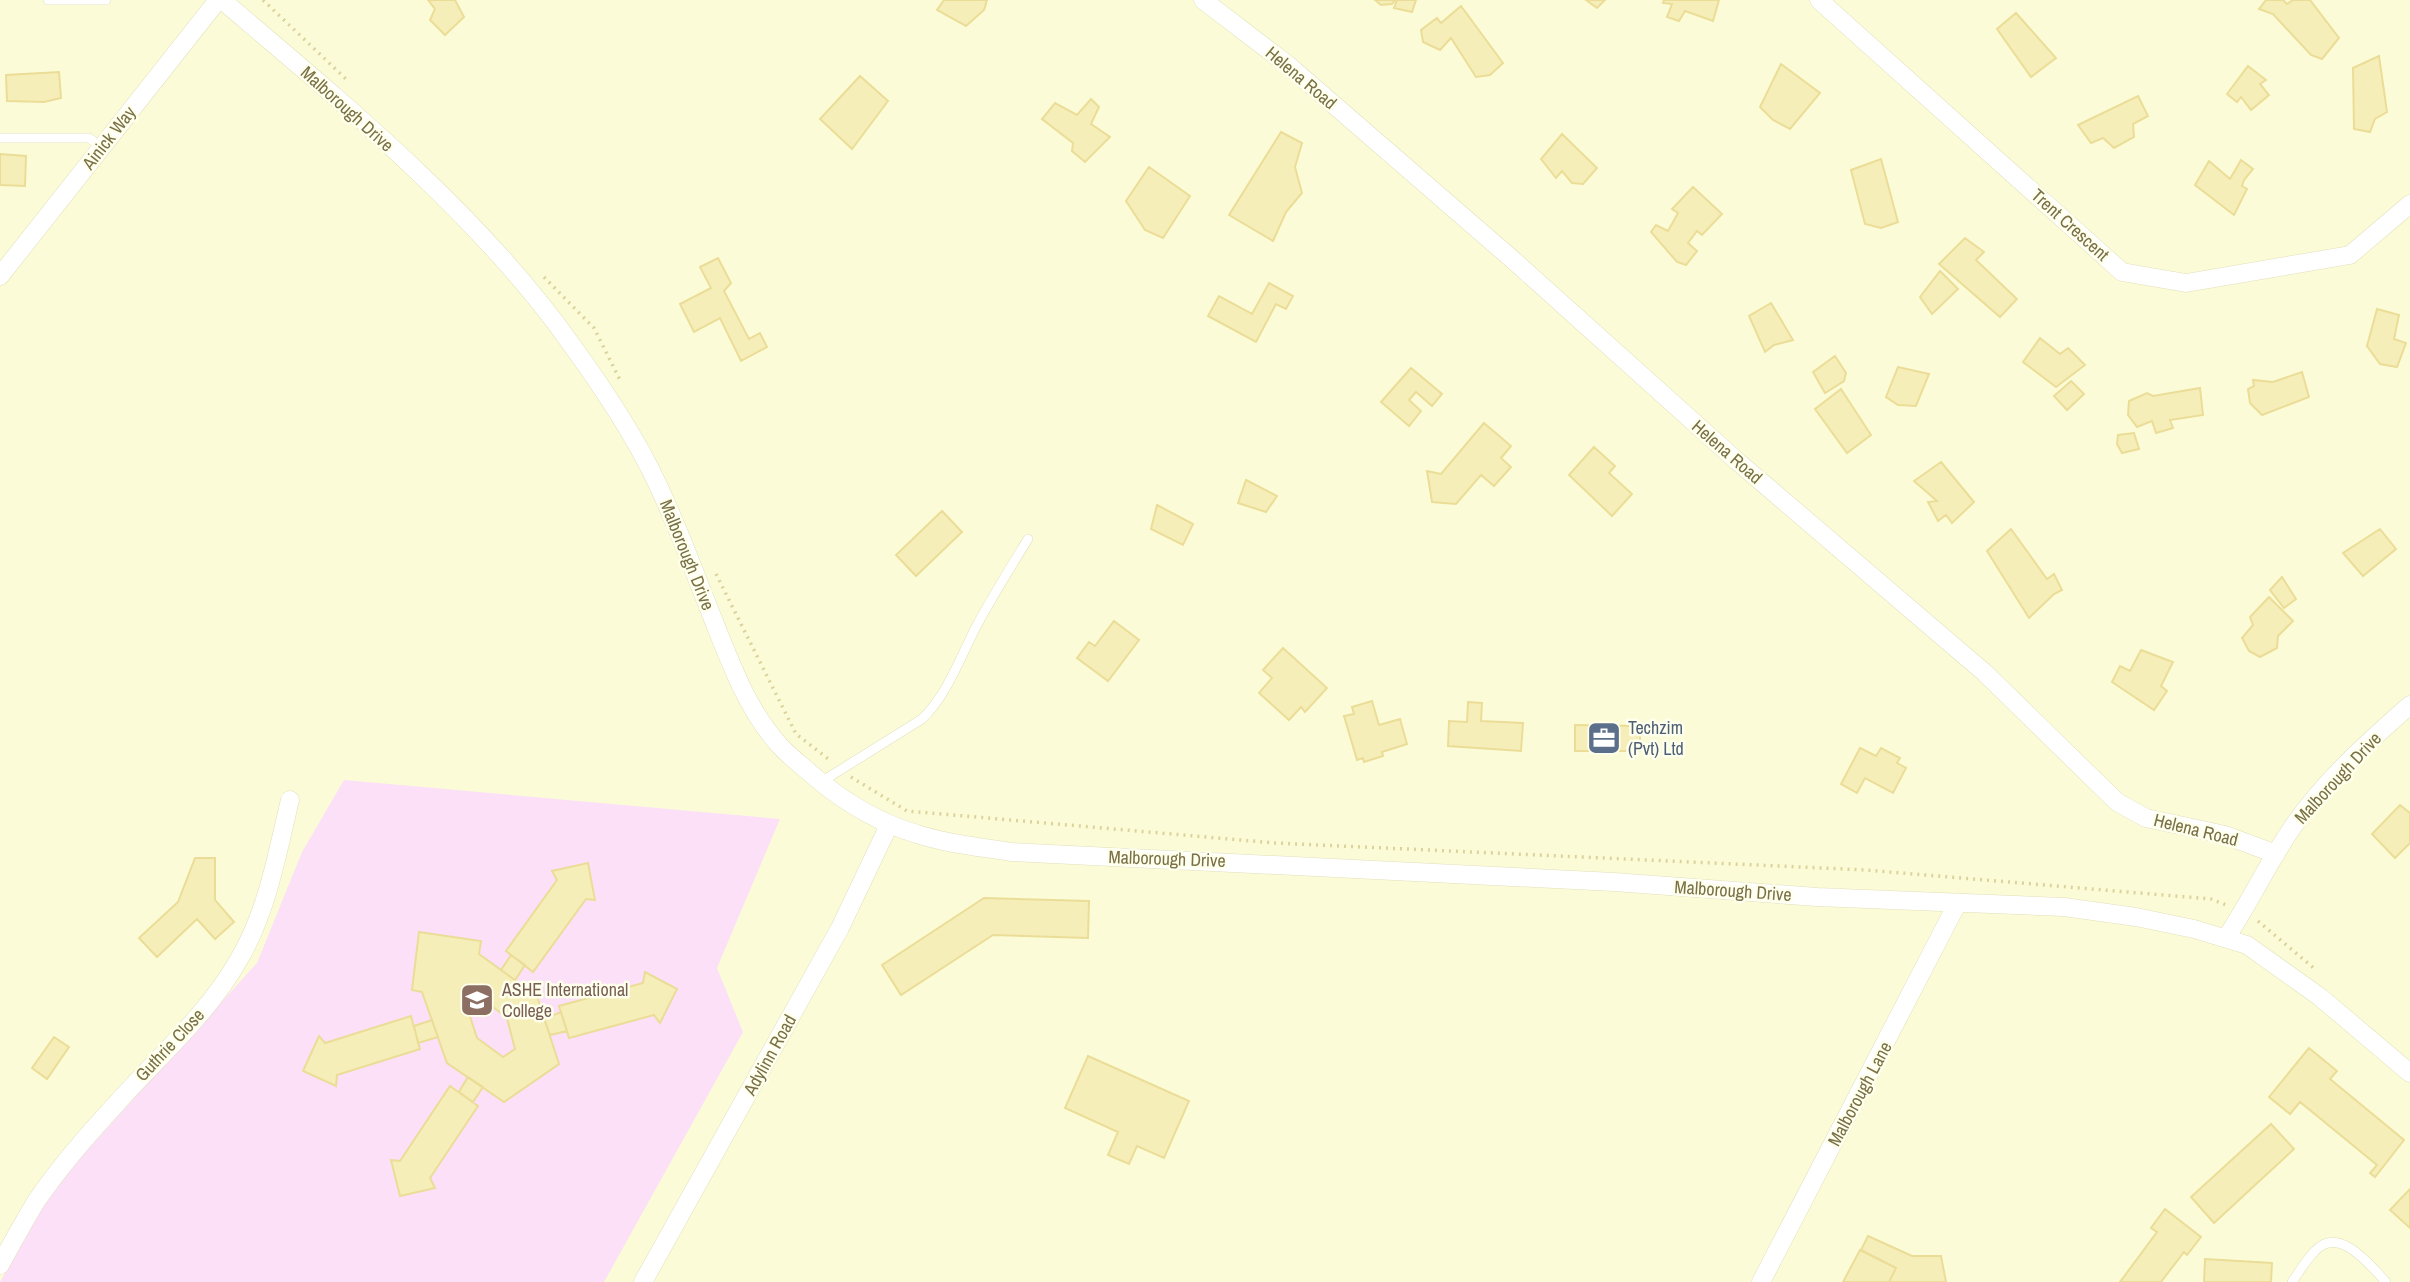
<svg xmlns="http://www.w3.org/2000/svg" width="2410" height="1282" viewBox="0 0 2410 1282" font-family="'Archivo Narrow',sans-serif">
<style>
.residential{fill:#fbfcd7}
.education{fill:#fbe0f8}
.building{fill:#f6eeb9;stroke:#ebdd97;stroke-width:2;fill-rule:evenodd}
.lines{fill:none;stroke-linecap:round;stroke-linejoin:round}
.lane-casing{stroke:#e2dfbb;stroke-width:10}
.street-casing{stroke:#e2dfbb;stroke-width:19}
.path{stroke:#dcd29b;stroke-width:3.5;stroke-dasharray:2 5;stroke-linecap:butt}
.lane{stroke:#fff;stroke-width:9}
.street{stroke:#fff;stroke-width:18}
.labels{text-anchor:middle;stroke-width:5;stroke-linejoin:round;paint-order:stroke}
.street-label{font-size:18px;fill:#7a7046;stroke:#feffec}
.service-label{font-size:18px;fill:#4e5e75;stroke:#feffec;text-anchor:start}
.education-label{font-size:18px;fill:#785e54;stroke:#feffec;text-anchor:start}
</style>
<rect width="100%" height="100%" fill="#fcfee4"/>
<!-- residential -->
<path class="residential" d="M0,0h2410v1282h-2410z"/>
<!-- education -->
<path class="education" d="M344,780l436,39 -63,149 26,64 -139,250h-604l50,-91 207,-228 45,-111z"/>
<!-- building -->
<path class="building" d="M428,0h27l9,17 -19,18 -15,-15 5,-11z
M944,0h43l-3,10 -18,16 -29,-16z
M1375,0h20l-3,4 -11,1z
M1397,0h19l-4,12 -18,-4z
M1586,0h19l-8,8z
M1664,0h55l-6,21 -28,-10 -6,10 -12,-4 5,-13 -9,-1z
M2266,0h17l4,4 6,-4h17l29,38 -17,21 -11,-4 -38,-41 -14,-5z
M1461,6l42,57 -13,12 -14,2 -25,-39 -11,12 -17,-8 -2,-12 16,-12 4,5z
M2016,13l40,45 -25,19 -34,-48z
M2379,56l8,56 -12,7 -5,13 -16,-3 -1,-61z
M1781,64l39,29 -30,36 -17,-9 -13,-13z
M2248,66l18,14 -6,4 9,11 -18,15 -10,-13 -4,5 -10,-8z
M59,72l2,26 -17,4 -37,-1 -1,-26z
M860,76l28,25 -36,48 -32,-30z
M2138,96l10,20 -15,8 1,13 -20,11 -11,-10 -12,5 -13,-18z
M1091,99l8,8 -8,17 19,13 -25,25 -13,-11 1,-8 -31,-24 13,-16 22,12z
M1281,132l21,11 -7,24 7,26 -16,19 -13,29 -44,-26z
M1562,134l35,34 -14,16 -11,-1 -10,-12 -6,7 -15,-19z
M0,154l26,2 -1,30 -25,-1z
M1881,159l17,63 -17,6 -16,-4 -14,-54z
M2241,160l12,9 -9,11 -2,6 5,3 -13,26 -39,-30 14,-24 21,18z
M1149,167l41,29 -27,42 -18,-8 -19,-29z
M1693,187l29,27 -20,21 -5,-4 -9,12 9,8 -11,14 -9,-3 -26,-30 5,-7 12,6 10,-18 -6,-4z
M1965,238l19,14 -8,8 41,39 -17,18 -61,-53z
M718,258l13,25 -7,8 25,48 11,-6 7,14 -26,14 -21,-43 -26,14 -14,-28 31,-16 -11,-21z
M1940,271l18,18 -26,25 -12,-17z
M1269,283l24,13 -7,13 -10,-5 -20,38 -48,-26 11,-20 33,18z
M1771,303l22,37 -19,5 -9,7 -16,-36z
M2377,309l22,6 -5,24 12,4 -9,24 -17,-3 -13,-18z
M2040,338l20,16 8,-6 17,17 -29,22 -33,-25z
M1835,356l11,17 -2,8 -19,12 -12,-21z
M1898,367l31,7 -13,32 -18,-1 -12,-8z
M1411,368l31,26 -10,12 -16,-14 -7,8 12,11 -12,15 -28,-24z
M2302,372l7,25 -47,18 -12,-12 -2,-14 6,-3 -1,-6 20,2z
M2071,381l13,13 -17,16 -13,-14z
M2200,388l3,27 -33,5 3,8 -17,5 -4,-12 -15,6 -9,-12 1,-14 18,-8 6,3z
M1841,389l30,46 -24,18 -32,-44z
M1484,423l27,23 -10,12 10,9 -17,19 -13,-11 -25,29 -24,-2 -5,-31 14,3z
M2134,433l5,16 -17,4 -5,-9 1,-9z
M1594,447l21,19 -6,7 23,21 -20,22 -43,-41z
M1941,462l33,40 -22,21 -6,-8 -8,6 -10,-19 9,-1 -23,-20z
M1246,480l31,16 -11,16 -28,-9z
M1157,505l36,19 -10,21 -32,-16z
M942,511l20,21 -46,44 -20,-21z
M2011,529l36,50 7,-5 8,16 -8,4 -25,24 -42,-67z
M2380,529l16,20 -33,27 -20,-23z
M2282,577l14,22 -12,9 -14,-18z
M2269,597l24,24 -15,15 -1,12 -17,9 -11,-6 -7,-13 11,-13 -3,-8z
M1114,621l25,19 -31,41 -31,-23 12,-16 6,4z
M1283,648l44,40 -22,24 -4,-5 -12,13 -30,-27 13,-15 -9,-8z
M2141,650l32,12 -12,24 6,5 -13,19 -42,-28 8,-16 10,5z
M1372,701l7,24 21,-6 7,25 -25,8 1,4 -19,6 -1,-4 -6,2 -13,-44 10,-2 -2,-7z
M1468,702l14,1 -1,18 42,2 -2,28 -73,-5 1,-25 18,1z
M1575,725l65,1v25h-65z
M1860,748l16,8 5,-8 19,10 -3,5 9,5 -13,25 -28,-15 -8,15 -16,-9z
M2400,805l10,8v30l-15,15 -23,-24z
M195,858h20v42l19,22 -19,17 -18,-20 -40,38 -18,-19 39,-36z
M588,863l7,37 -9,-1 -53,73 -27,-21 51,-71 -5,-9z
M984,898l105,3 -1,37 -95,-3 -92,60 -19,-30z
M419,932l62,9 -2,13 58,42 22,68 -55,38 -57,-39 -25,-71 -10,-2zM473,991l34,27 8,31 -12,8 -26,-19 -13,-40 8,1z
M511,955l14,10 -10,15 -14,-10z
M645,972l32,17 -17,34 -6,-8 -85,23 -10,-32 84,-23z
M561,1012l6,19 -17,4 -6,-16z
M411,1016l9,33 -83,26 -1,11 -33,-15 16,-35 6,7z
M432,1020l6,17 -20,6 -4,-17z
M54,1037l15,10 -22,32 -15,-11z
M2309,1048l28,23 -7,8 74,61 -29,37 -5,-4 7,-8 -77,-63 -10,12 -21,-17z
M1088,1056l101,45 -25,57 -27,-12 -8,18 -21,-9 10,-23 -53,-24z
M468,1077l15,10 -10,15 -14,-10z
M450,1086l28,20 -48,72 5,10 -35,8 -9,-36 9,1z
M2271,1124l23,25 -80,74 -23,-26z
M2410,1189v39l-20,-18z
M2165,1209l36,28 -14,18 -3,-3 -23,30h-41l37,-50 -6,-4z
M1868,1236l44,20h29l5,26h-57l7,-14 -35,-18z
M1860,1250l36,18 -7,14h-46z
M2205,1259l67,4 -1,19h-67z"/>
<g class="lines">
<!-- lane casing -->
<g class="lane-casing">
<path id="lane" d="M48,0h58
M0,138h89l13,9
M821,782l101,-63c25,-24 38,-61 54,-92 16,-30 34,-59 52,-88
M2292,1282c7,-10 14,-22 23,-31 24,-26 55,14 71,31"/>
</g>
<!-- street casing -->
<g class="street-casing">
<path id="street" d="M222,0c121,103 257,214 349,344 32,44 63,90 86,139 22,46 39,94 58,141 17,43 34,88 65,122 11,12 25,22 37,33 29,24 63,44 100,55 30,10 64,13 95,18l602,30 203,15 247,10 72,10 58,12 53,16 73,52 90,76
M1203,0l85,65 224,194 225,202 248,212 132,129 29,16 79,17 51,19
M1819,0l303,272 64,11 164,-28 60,-51
M0,276l218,-276
M2226,938c24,-36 42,-75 66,-110 32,-47 76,-86 118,-123
M0,1265c12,-22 24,-44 37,-65 24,-35 52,-67 81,-98 41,-46 89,-87 120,-141 29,-48 39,-107 52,-161
M643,1282l197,-354 49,-103
M1761,1282l196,-378"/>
</g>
<!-- path -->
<path class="path" d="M263,0l85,81
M544,277l50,51 27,54
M716,574l80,160 35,27
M851,777l56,34 368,32 591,27 345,29 15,6
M2258,921l58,49"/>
<!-- lane -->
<use href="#lane" class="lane"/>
<!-- street -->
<use href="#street" class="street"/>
</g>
<!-- icons -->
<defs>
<g id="office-square" transform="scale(1.75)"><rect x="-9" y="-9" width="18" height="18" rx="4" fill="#5c6f8a" stroke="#feffec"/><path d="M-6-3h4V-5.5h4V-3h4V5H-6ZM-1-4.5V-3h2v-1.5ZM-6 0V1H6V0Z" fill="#fff"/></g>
<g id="university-square" transform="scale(1.75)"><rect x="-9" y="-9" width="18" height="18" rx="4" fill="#8d6e63" stroke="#feffec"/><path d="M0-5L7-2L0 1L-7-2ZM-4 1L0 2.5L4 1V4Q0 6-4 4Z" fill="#fff"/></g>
</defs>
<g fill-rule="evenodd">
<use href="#office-square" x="1604" y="738"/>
<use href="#university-square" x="477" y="1000"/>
</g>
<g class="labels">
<!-- street labels -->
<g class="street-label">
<text transform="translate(1301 78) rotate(40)" y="6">Helena Road</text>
<text transform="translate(347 109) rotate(42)" y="6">Malborough Drive</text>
<text transform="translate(109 138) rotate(-52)" y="6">Ainick Way</text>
<text transform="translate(2070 225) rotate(42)" y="6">Trent Crescent</text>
<text transform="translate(1727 452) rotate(41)" y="6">Helena Road</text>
<text transform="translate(687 555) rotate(68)" y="6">Malborough Drive</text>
<text transform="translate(2338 778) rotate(-47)" y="6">Malborough Drive</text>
<text transform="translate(2196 830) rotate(14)" y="6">Helena Road</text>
<text transform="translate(1167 859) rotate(2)" y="6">Malborough Drive</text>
<text transform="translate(1733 891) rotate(4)" y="6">Malborough Drive</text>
<text transform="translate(170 1045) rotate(-47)" y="6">Guthrie Close</text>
<text transform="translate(770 1055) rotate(-61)" y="6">Adylinn Road</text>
<text transform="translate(1860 1094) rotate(-62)" y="6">Malborough Lane</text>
</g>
<!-- service labels -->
<g class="service-label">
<text x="1628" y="734">Techzim<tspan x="1628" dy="21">(Pvt) Ltd</tspan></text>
</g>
<!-- education labels -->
<g class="education-label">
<text x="502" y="996">ASHE International<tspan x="502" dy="21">College</tspan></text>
</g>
</g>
</svg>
